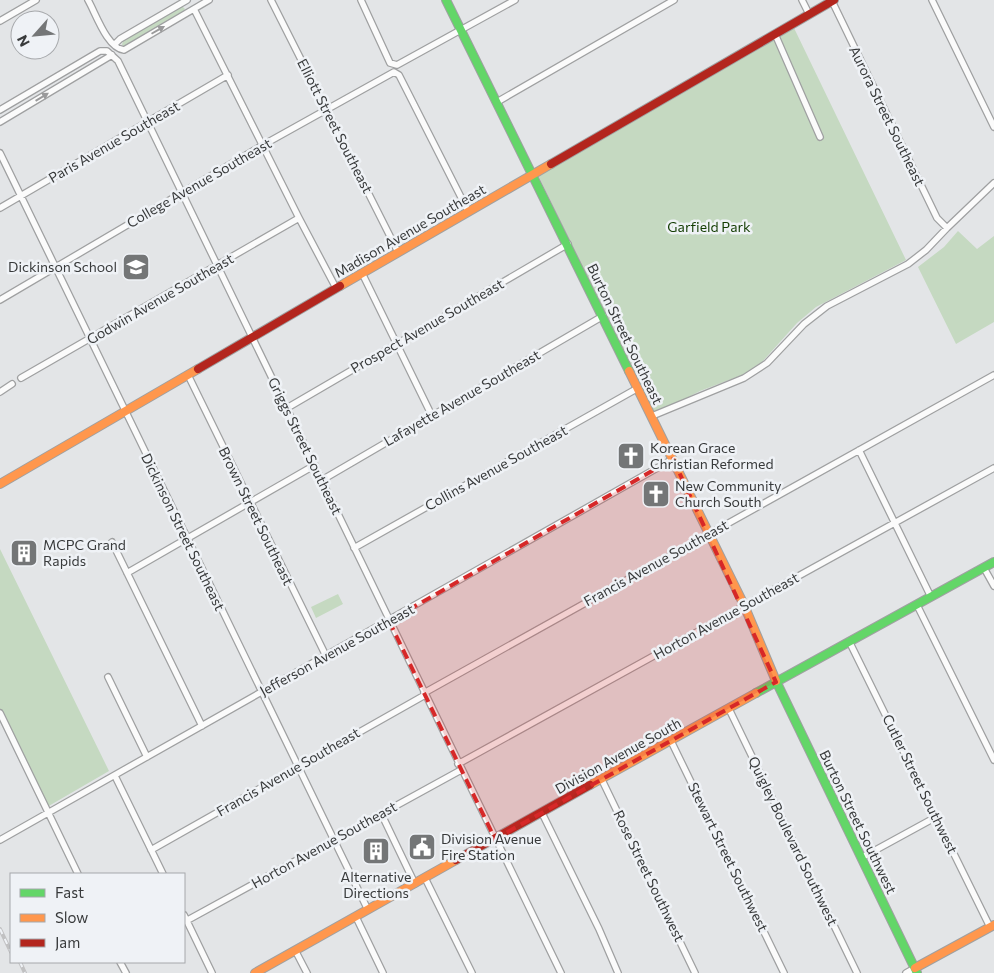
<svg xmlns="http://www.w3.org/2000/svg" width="994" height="973" viewBox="0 0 994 973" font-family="Commissioner,sans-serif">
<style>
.green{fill:#c5d9c1}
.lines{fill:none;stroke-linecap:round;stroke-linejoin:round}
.street-casing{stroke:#9fa0a1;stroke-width:8}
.fast-casing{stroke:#9fa0a1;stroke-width:10}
.slow-casing{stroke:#9fa0a1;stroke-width:10}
.jam-casing{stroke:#9fa0a1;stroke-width:10}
.street{stroke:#fbfbfb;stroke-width:5.5}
.fast{stroke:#63d668;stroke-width:8}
.slow{stroke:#ff974d;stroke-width:8}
.jam{stroke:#b3261e;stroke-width:8}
.rail-casing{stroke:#c1c1c2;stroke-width:4}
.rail{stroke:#eff2f6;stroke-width:2;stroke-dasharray:5.5;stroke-linecap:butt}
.oneway{fill:#9a9a9b}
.marked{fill:#d62828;fill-opacity:0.2;stroke:#d62828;stroke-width:4;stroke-dasharray:10 6;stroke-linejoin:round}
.labels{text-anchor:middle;stroke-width:5;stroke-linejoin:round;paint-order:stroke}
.street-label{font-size:14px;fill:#383a3b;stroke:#eff2f6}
.park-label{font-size:14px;fill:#133d02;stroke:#eff2f6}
.poi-label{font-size:14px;fill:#383a3b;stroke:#eff2f6;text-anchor:start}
</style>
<rect width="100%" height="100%" fill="#e3e5e7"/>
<!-- green -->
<path class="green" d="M182,6l3,3 -2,3 -59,35 -2,-2 1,-4z
M794,28l112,232 -90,47 -19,16 -35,39 -20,13 -42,16 -46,24 -116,-240z
M958,231l19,18 17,-13v86l-38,22 -38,-77 26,-20z
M0,549l109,222 -62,36 -47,-98z
M338,594l5,10 -27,14 -5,-11z"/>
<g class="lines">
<!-- street casing -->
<g class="street-casing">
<path id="street" d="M88,0c8,14 19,48 36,50l85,-50
M271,0l127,252
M361,0l29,63 7,2 118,-65
M802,0l7,14
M932,0l62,127
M832,1l105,217 10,10
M194,9l105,209 37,70
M0,21l36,-21
M775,34l45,103
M116,46v-3l4,-4 67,-39
M497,102l177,-102
M0,110l100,-59h7l11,10 443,912
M0,122l112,-67
M0,153l368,757
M0,208l228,-133
M362,273l70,143
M0,300l263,-155 131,-73 5,3 69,136
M188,375l138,281
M21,378l278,-160
M0,392l12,-8
M287,408l281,-164
M652,416l92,-38 23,-15 37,-39 23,-18 81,-42 18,-14 21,-22 47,-45
M859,450l72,147
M322,480l281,-164
M112,542l90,184
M354,548l284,-160
M984,568l10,18
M127,573l188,-108
M917,605l77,155
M849,641l141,286
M108,677l39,80
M424,693l570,-318
M729,709l128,264
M0,713l78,161
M671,741l113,232
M458,764l536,-296
M115,776l48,98
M602,780l93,193
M381,813l34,71
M542,813l57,116 19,44
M0,840l673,-381
M151,850l274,-155
M861,858l75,-41
M425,878l47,95
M184,915l28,58
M356,917l27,56
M186,921l275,-151
M295,950l12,23
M120,962l6,11
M906,973l9,-5"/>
</g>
<!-- fast casing -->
<g class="fast-casing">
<path id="fast" d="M446,0l183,371
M776,681l141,292
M756,693l238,-131"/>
</g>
<!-- slow casing -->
<g class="slow-casing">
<path id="slow" d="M340,286l211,-122
M629,371l115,234 32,76
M0,484l198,-115
M590,785l166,-92
M915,968l79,-43
M255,973l201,-113"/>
</g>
<!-- jam casing -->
<g class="jam-casing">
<path id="jam" d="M551,164l283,-164
M198,369l142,-83
M456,860l134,-75"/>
</g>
<!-- street -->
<use href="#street" class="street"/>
<!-- fast -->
<use href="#fast" class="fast"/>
<!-- slow -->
<use href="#slow" class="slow"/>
<!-- jam -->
<use href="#jam" class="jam"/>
<!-- rail casing -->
<g class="rail-casing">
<path id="rail" d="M0,929l11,23
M20,962l5,11"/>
</g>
<!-- rail -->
<use href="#rail" class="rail"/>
</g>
<!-- one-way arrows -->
<defs><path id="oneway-solid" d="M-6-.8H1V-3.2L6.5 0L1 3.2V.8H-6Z" transform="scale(1.25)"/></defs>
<g class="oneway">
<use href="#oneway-solid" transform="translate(158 30) rotate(-30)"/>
<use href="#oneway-solid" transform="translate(42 97) rotate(-31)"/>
</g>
<!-- marked area -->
<path class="marked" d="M673,459l103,223 -281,157 -106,-218z"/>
<!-- icons -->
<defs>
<g id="school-square" transform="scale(1.4375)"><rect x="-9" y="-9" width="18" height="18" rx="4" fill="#747677" stroke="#eff2f6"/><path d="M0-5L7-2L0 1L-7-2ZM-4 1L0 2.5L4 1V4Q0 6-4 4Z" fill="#fff"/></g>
<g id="church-square" transform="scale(1.4375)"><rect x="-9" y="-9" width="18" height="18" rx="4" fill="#747677" stroke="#eff2f6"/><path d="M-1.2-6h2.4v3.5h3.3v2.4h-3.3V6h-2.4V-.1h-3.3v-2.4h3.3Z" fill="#fff"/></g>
<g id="building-square" transform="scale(1.4375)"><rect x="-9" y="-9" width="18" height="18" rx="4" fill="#747677" stroke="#eff2f6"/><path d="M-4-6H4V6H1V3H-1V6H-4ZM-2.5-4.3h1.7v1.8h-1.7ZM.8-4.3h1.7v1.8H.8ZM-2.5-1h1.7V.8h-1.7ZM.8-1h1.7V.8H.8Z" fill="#fff"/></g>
<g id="civic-square" transform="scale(1.4375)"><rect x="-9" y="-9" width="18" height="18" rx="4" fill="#747677" stroke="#eff2f6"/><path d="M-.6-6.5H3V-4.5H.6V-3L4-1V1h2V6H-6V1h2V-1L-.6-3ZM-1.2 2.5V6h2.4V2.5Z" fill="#fff"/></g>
</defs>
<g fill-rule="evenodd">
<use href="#school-square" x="136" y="267"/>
<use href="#church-square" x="631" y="456"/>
<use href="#church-square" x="656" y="494"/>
<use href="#building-square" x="24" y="553"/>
<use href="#civic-square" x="422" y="847"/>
<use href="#building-square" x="376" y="851"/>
</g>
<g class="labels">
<!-- street labels -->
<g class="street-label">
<text transform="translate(887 116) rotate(64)" y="5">Aurora Street Southeast</text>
<text transform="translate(335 126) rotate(63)" y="5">Elliott Street Southeast</text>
<text transform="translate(114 142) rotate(-30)" y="5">Paris Avenue Southeast</text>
<text transform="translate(199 183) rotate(-30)" y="5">College Avenue Southeast</text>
<text transform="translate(410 231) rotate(-30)" y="5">Madison Avenue Southeast</text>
<text transform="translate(160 299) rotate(-30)" y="5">Godwin Avenue Southeast</text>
<text transform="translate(427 326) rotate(-30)" y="5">Prospect Avenue Southeast</text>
<text transform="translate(625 334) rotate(64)" y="5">Burton Street Southeast</text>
<text transform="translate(462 398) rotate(-30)" y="5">Lafayette Avenue Southeast</text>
<text transform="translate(305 446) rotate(64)" y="5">Griggs Street Southeast</text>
<text transform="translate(496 468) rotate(-29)" y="5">Collins Avenue Southeast</text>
<text transform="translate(256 516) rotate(64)" y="5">Brown Street Southeast</text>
<text transform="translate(183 532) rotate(64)" y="5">Dickinson Street Southeast</text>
<text transform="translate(656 563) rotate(-29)" y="5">Francis Avenue Southeast</text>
<text transform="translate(726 616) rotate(-29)" y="5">Horton Avenue Southeast</text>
<text transform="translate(337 650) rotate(-29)" y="5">Jefferson Avenue Southeast</text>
<text transform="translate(618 756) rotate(-29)" y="5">Division Avenue South</text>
<text transform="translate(288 772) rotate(-30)" y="5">Francis Avenue Southeast</text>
<text transform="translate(920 784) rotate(64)" y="5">Cutler Street Southwest</text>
<text transform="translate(858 822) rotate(64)" y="5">Burton Street Southwest</text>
<text transform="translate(793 841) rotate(64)" y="5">Quigley Boulevard Southwest</text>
<text transform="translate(324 845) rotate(-29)" y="5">Horton Avenue Southeast</text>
<text transform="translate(728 857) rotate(64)" y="5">Stewart Street Southwest</text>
<text transform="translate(649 876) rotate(64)" y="5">Rose Street Southwest</text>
</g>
<!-- park labels -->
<g class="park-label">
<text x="709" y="232">Garfield Park</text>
</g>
<!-- poi labels -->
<g class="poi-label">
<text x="117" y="272" text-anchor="end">Dickinson School</text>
<text x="650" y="453">Korean Grace<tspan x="650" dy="16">Christian Reformed</tspan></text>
<text x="675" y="491">New Community<tspan x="675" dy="16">Church South</tspan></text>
<text x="43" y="550">MCPC Grand<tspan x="43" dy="16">Rapids</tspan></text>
<text x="441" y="844">Division Avenue<tspan x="441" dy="16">Fire Station</tspan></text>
<text x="376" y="882" text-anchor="middle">Alternative<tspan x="376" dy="16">Directions</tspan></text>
</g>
</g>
<!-- legend -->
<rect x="10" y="873" width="175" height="90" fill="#eff2f6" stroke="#a6a8ab"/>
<rect x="20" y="889" width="25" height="8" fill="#63d668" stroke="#a6a8ab"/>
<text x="55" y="898" font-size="15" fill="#383a3b">Fast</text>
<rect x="20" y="914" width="25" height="8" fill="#ff974d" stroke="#a6a8ab"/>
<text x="55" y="923" font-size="15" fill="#383a3b">Slow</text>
<rect x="20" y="939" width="25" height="8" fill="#b3261e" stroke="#a6a8ab"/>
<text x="55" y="948" font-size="15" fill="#383a3b">Jam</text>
<!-- north arrow -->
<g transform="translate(35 35) rotate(243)"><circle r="24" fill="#eff2f6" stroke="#a6a8ab"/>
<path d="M0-4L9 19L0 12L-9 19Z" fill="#747677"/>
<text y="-8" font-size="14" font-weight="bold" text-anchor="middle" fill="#383a3b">N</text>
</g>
</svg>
